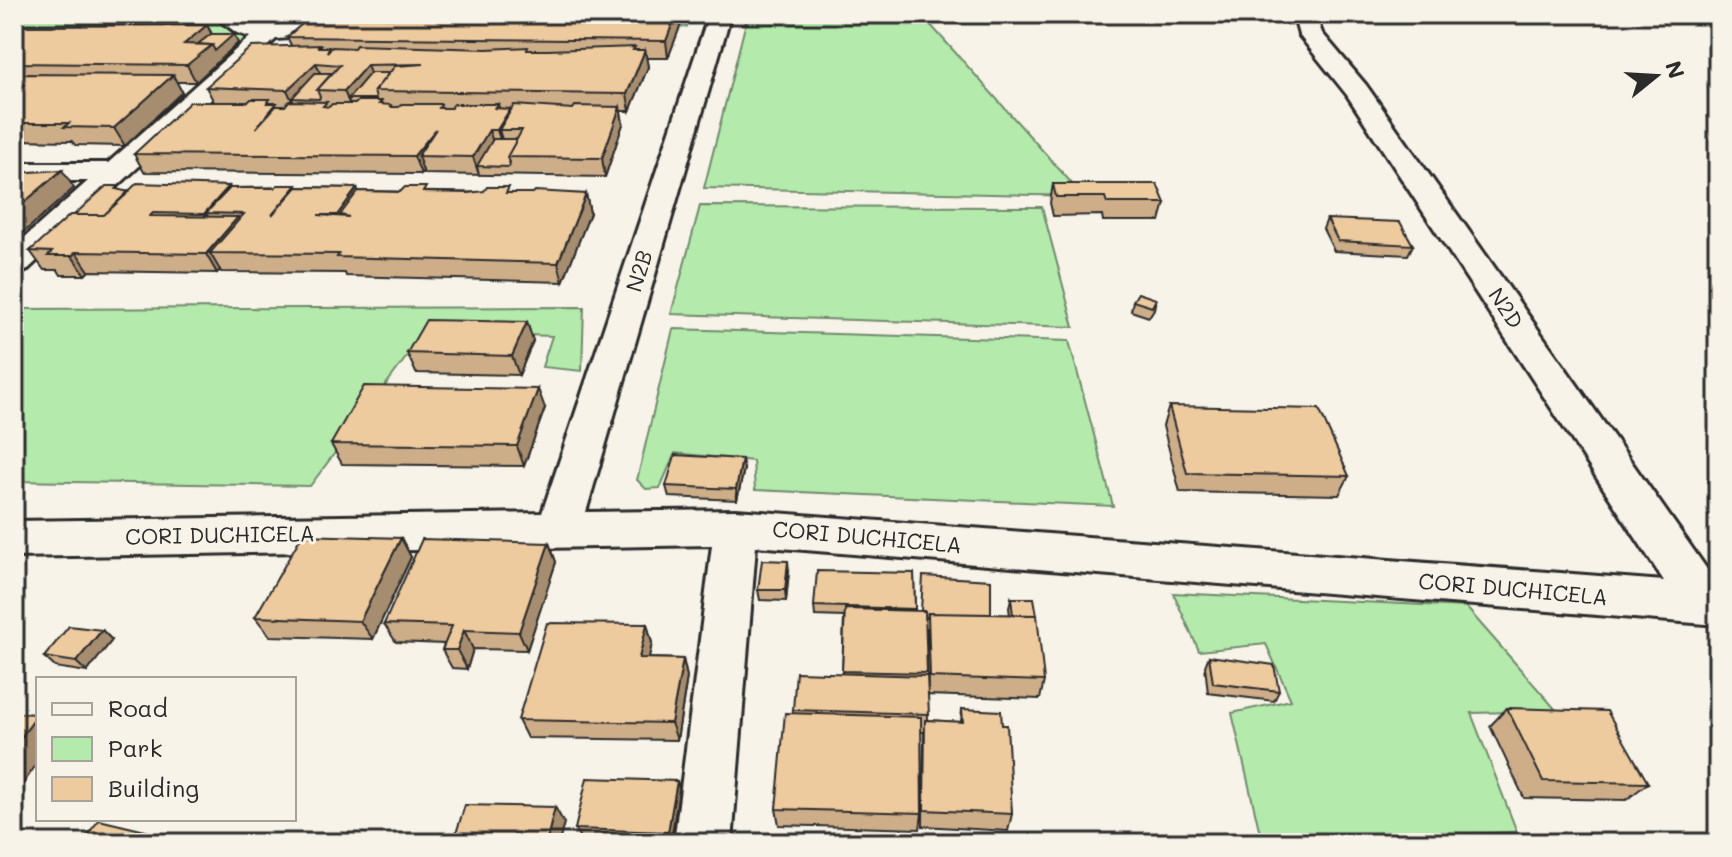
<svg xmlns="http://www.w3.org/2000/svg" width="1732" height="857" viewBox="0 0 1732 857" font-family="Mali,sans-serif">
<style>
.green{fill:#b4eaac;stroke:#708a6c;stroke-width:2}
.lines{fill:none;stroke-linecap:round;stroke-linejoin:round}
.minor-casing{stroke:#2b2b2b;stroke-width:6}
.minor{fill:#f7f3e8;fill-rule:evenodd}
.wall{fill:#cdae89;stroke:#2b2b2b;stroke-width:2}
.shaded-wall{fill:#a78d6f;stroke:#2b2b2b;stroke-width:2}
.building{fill:#eeca9f;stroke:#2b2b2b;stroke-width:2}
.labels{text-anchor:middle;stroke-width:6;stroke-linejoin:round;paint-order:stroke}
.street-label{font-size:22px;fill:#2b2b2b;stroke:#f7f3e8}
</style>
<rect width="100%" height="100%" fill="#f7f3e8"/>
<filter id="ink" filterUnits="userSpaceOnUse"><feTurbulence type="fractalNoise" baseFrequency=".0125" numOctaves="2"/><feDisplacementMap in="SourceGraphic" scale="16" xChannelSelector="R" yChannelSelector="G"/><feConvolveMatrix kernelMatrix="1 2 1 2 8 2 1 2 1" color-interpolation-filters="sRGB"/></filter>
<g filter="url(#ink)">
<!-- green -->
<path class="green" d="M14,14h211l-3,10 18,10 15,1 -10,10 -231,-7z
M347,14h344l-4,13 -339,6 -76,7z
M748,14h173l162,182 -379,-8z
M700,206l342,1 32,120 -403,-13z
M584,307l-2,64 -40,-4 10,-31 -126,-5 -116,155 -296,-5v-172z
M673,329l396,12 44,165 -358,-16 -2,-29 -78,-8 -15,35 -14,1 -9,-9z
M1173,593l293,14 91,104 -86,2 46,119 -255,10 -30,-129 59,-13 -25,-56 -67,7z"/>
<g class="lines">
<!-- minor casing -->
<g class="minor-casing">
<path id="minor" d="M224,14h22v5c27,15 50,-2 77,-5 8,-1 18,0 26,0 -14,18 -51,24 -73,25l-250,232 -12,3v-27l74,-66h-74v-18h94l142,-126 -13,-4 -15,-11z
M709,14h22l-145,498 150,-2 928,71 -317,-486 -48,-60 -6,-21h22l7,19 44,52 352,500v40l-962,-79 -24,297h-58l38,-298 -698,12v-36l528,-8z"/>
</g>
<!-- minor -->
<use href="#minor" class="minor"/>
</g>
<!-- wall -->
<path class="wall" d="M681,24l-13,34h-22l2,9 -18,44h-9l2,13 -18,53 -181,-3 -1,-3 -2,3 -277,-2 -10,-18 80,-52 -8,-15 85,-42 -4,-8z
M207,25l5,9 26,9 -42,39h-20l6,10 -57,54 -50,-1 -3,-4 -58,-1v-114z
M1053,184l112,19 -5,18h-57l-1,-6 -49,1 -3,-13z
M298,187l59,1 1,3 228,3 4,19 -27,69 -217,-6 -1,-3 -124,-1 -1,-2 -3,3 -128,-2 -4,4h-24l-3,-5h-14l-14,-19 44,-36 49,-24 6,1 102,-4z
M1327,219l86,26 -5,10 -74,-4 -11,-22z
M1156,299l-2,10 -5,8 -18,-6 2,-10z
M527,322l6,19 -14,34 -103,-2 -9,-20z
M1169,406l180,70 -10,19 -159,-3 -17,-66z
M545,408l-21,58 -182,-2 -11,-20z
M744,469l-7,31 -68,-3 -3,-11z
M401,538l10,19 -38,82 -103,-3 -15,-19z
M549,543l7,19 -29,88 -54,-1 -6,20 -15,-1 -10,-18 2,-6 -48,-2 -12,-18z
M789,571l-3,30 -26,-1 -2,-10z
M914,573l1,38 95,4 -1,-7 2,-10 33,83 -4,18 -112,-4 -1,-67h-1l2,92 33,2 1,-13 40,16 10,89 -4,17 -85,-5 1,-94h-3l1,81 -2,16 -141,-4 -3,-16 17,-99 49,-37 2,-56 -29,-1 -1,-10z
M647,624l5,19 -3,15 34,1 4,18 -10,63 -150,-2 -9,-18z
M102,630l10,10 -25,32 -32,-5 -11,-10z
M1209,656l70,35 -5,10 -66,-8 -3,-27z
M1507,708l141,75 -22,17 -102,-2 -34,-72z
M677,781l2,8 -8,51 -91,-2 -5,-9z"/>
<!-- shaded-wall -->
<path class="shaded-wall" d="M676,14h3l2,10 -13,34 -2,-17z
M207,25l8,16 19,-7 4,9 -42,39 -9,-17 -3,-21z
M645,50l3,17 -18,44 -3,-17z
M316,63l7,17 -31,18 3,9 -8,-17z
M367,65l6,17 -25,17 3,9 -7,-17z
M173,75l9,17 -57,54 -11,-18z
M498,104l5,17 7,-12 4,17 -15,4 5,16 -1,2 -6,-18 -2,-22z
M620,107l3,17 -18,53 -3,-19z
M436,129l-18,27 5,15 -2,3 -7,-18z
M489,130l6,18 -18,18 2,9 -6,-18z
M62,170l12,18 -60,53v-30z
M229,186l10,18 -33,9 10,17 -2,2 -10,-18z
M357,188l8,19 -18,24 -10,-16z
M586,194l4,19 -27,69 -5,-19z
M238,217l10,19 -38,17 10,17 -3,3 -11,-19z
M76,252l13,19 -4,4 -13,-19z
M527,322l6,19 -14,34 -7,-19z
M538,389l7,19 -21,58 -7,-20z
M742,459l2,10 -7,31 -1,-11z
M401,538l10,19 -38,82 -13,-18z
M549,543l7,19 -29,88 -8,-18z
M788,561l1,10 -3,30 -1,-11z
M647,624l5,19 -7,33 -6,-18z
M102,630l10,10 -25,32 -11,-10z
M464,630l9,19 -6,20 -10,-19z
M683,659l4,18 -10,63 -6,-17z
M38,714v48l-24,35v-50z
M677,781l2,8 -8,51 -3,-8z
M555,807l9,16 -5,20h-13z"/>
<!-- building -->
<path class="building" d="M613,14h63l-10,27 -379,-4 22,-19 15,-2 285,5z
M207,25l-23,19 28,1 -25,20 -173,-2v-37z
M211,34h23l-19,17 -3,-6 -14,-1z
M321,45l-2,2h10l-2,5 5,-5 22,1 2,-3 130,4 42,-2 -1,3h21l87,-3 -2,3h12l-18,44 -253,-3 21,-25 29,-2 -57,1 -23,26 -27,-1 23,-25 -24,-2 -29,27 -81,-3 45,-40z
M315,73h17l-15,17 3,7 -1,2 -27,-1z
M370,73h19l-15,18 2,8h-28z
M14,74l159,1 -59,53 -50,-1 5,-4h-55z
M251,99h19l-3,4h10l-21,25 20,-22h9l4,-5 38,1 -4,4 6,1 3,-3h23l3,-3h24l-3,3 12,1 -1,2h9l3,-3h39l-2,4h12l3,-4h44l-3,4 15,1 -13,21h-8l-16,27 -55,-1 18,-27 -22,27 -280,-2 56,-52h58z
M514,105l59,4 2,-3 45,1 -18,51 -95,-1 15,-27h-23z
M493,139h24l-10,18 3,8 -1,2 -32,-1z
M62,170l-48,41v-38z
M137,183l92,3 -25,28 -51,-1 -3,3 88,1 -32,37 -130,-2 -4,4h-24l4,-4 -22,-1 40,-36h34z
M1053,184h104l8,19h-58l-2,-6h-49z
M278,185h19l-25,30 25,-28 60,1 -20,27h-19l31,2 -9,-2 18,-24 42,1 5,-5h21l-3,5 45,1 16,-2 3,-4h22l-3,6h27l2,-2 51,3 -28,69 -221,-6 2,-3 -129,-1 34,-39 -38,-1 24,-25h44z
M106,186h14l-4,3 13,3 -25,23h-30z
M1327,219l73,3 13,23 -75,-4z
M1138,293l18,6 -4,8 -19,-6z
M426,320l101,2 -15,34 -105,-3z
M364,386l174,3 -21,57 -186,-2z
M1169,406l150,3 30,67 -162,-3z
M675,455l67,4 -6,30 -70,-3z
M302,535l99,3 -41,83 -105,-4z
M422,539l127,4 -30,89 -55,-2 -7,20h-15l10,-24 -68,-2z
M762,560l26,1 -3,29h-27z
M817,571l97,2 1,36 -101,-3z
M923,576l68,4v34l-63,-1v5h-2l-1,-7h-4z
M1011,598h23l3,17h-24z
M845,609l80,2 2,62 -85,-2z
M928,613l109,2 7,66 -114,-4z
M547,623l100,1 -8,34 44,1 -12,64 -153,-3z
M69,626l33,4 -26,32 -32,-5z
M1209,656l65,9 5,26 -66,-8z
M796,672l131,4 2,38 -136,-4z
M1507,708l100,3 41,72 -105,-2z
M962,709l39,2 1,14h5l5,89 -88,-4 1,-90 38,2z
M14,713l24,1 -24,33z
M785,713l136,4 1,96 -146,-4z
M587,778l90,3 -9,51 -93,-3z
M465,805l90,2 -9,36h-93z
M99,820l97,23h-115z"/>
</g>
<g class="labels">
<!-- street labels -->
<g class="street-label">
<text transform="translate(639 271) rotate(-73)" y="8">N2B</text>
<text transform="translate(1506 308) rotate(56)" y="8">N2D</text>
<text transform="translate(220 535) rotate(-1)" y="8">CORI DUCHICELA</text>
<text transform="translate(867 537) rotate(5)" y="8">CORI DUCHICELA</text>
<text transform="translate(1513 589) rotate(5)" y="8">CORI DUCHICELA</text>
</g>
</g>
<!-- margin -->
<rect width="1732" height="857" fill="none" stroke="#f7f3e8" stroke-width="48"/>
<rect x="24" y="24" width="1684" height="809" fill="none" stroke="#2b2b2b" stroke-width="3" filter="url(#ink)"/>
<!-- legend -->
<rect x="36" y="677" width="260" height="144" fill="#f7f3e8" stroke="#a5a39c" stroke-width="2"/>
<rect x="52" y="703" width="40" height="12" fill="#f7f3e8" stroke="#a5a39c" stroke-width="2"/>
<text x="108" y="717" font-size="24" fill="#2b2b2b">Road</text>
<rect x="52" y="737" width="40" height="24" fill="#b4eaac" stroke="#a5a39c" stroke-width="2"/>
<text x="108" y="757" font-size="24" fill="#2b2b2b">Park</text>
<rect x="52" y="777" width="40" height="24" fill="#eeca9f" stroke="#a5a39c" stroke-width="2"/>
<text x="108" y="797" font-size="24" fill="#2b2b2b">Building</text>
<!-- north arrow -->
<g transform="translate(1656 76) rotate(72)" stroke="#f7f3e8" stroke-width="6" paint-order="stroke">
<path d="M0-6L14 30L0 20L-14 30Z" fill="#2b2b2b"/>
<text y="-12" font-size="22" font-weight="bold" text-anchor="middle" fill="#2b2b2b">N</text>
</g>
</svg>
